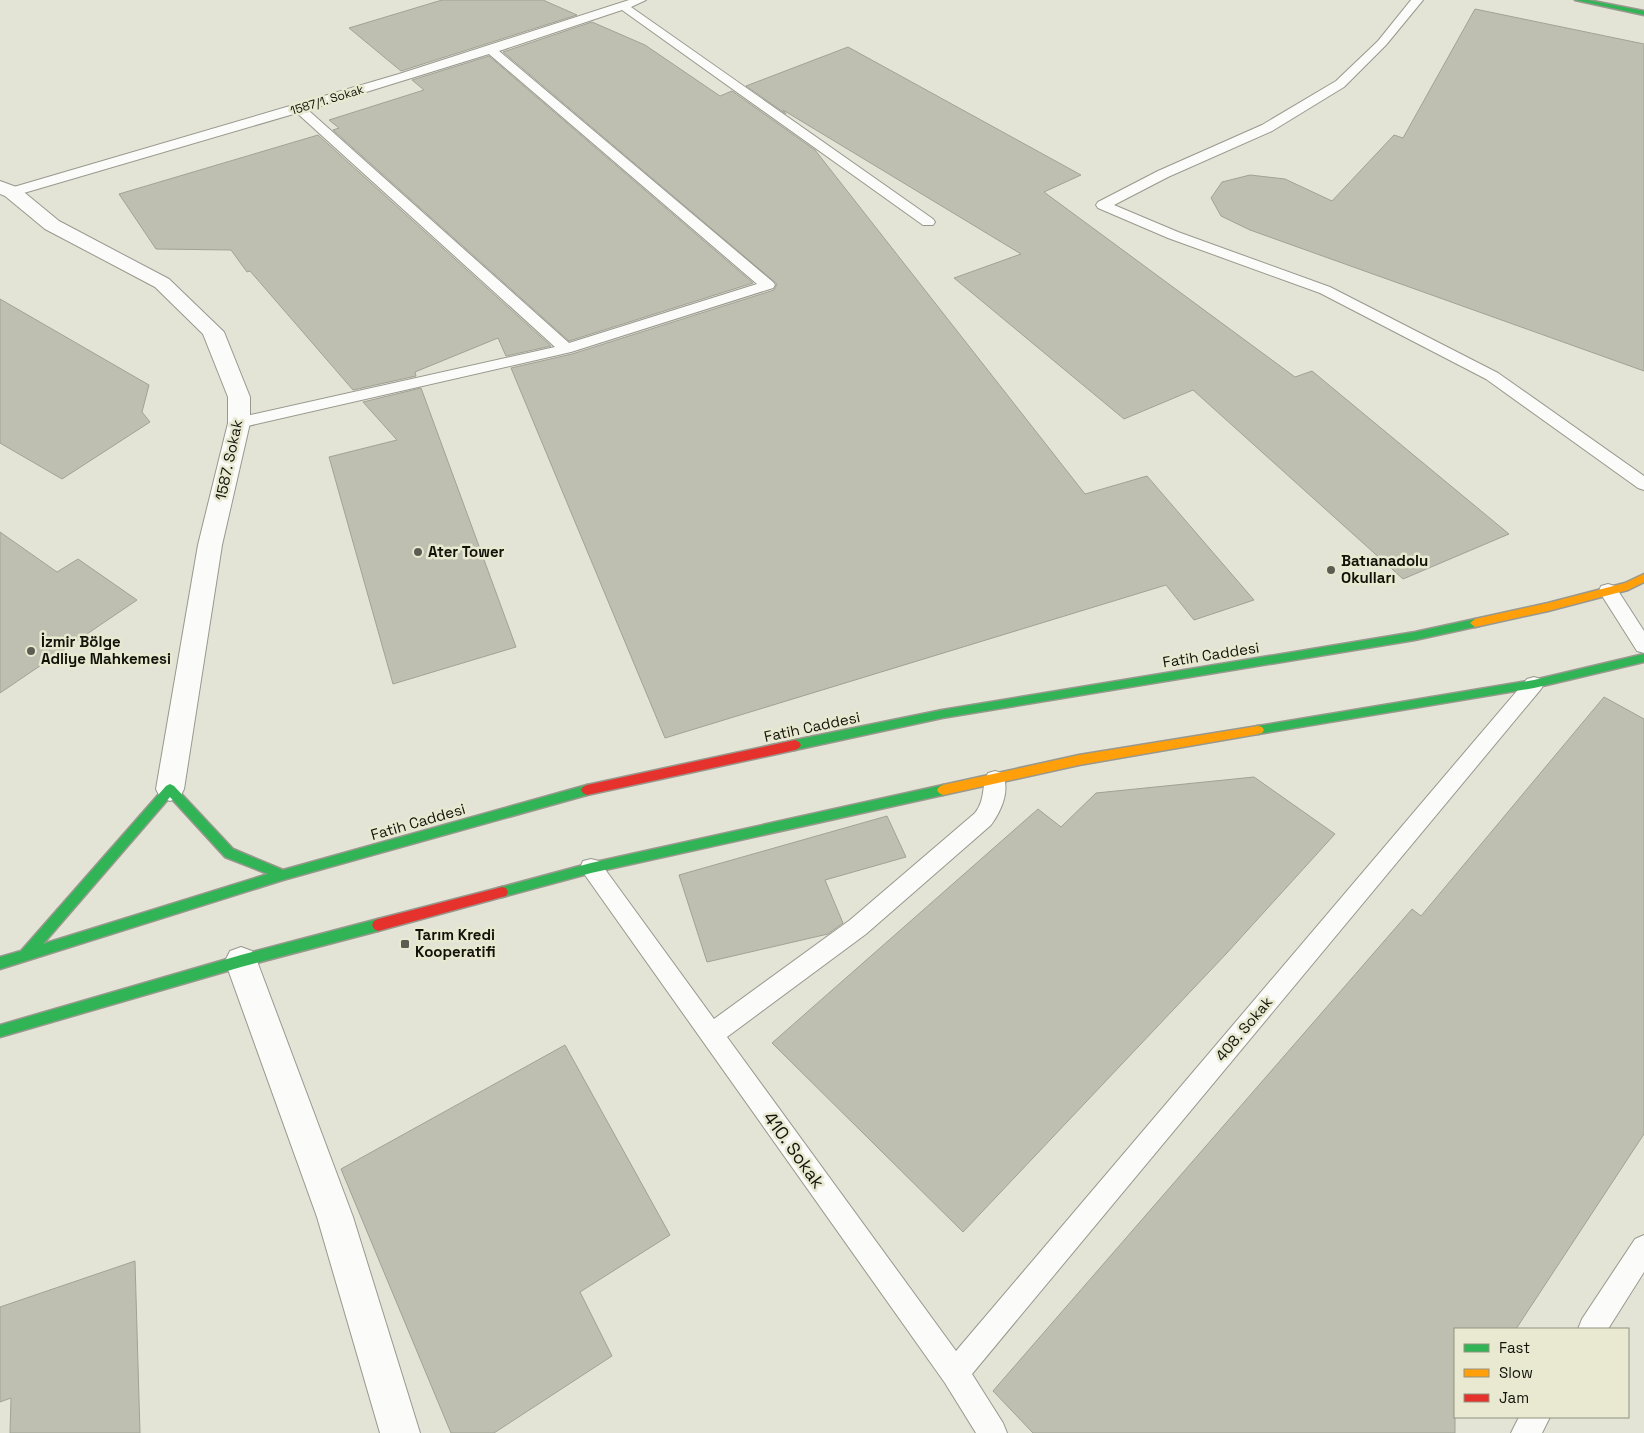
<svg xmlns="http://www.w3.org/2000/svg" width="1644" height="1433" viewBox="0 0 1644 1433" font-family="'Space Grotesk',sans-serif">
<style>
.building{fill:#bebfb0;stroke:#a1a297}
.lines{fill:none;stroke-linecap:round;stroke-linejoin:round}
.lane-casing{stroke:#98988e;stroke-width:2}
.street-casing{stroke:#98988e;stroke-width:2}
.fast-casing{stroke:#98988e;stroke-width:3}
.slow-casing{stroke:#98988e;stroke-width:3}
.jam-casing{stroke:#98988e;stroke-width:3}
.lane{fill:#fbfbf9;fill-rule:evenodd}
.street{fill:#fbfbf9;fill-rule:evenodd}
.fast{fill:#30b455;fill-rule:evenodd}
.slow{fill:#ff9f0a;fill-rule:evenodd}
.jam{fill:#e5322d;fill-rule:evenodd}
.poi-dot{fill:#5c5c52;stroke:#e8e9d0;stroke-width:2}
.labels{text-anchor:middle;stroke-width:5;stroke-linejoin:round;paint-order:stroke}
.far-street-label{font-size:12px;fill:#13130b;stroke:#e8e9d0}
.street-label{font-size:15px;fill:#13130b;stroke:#e8e9d0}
.poi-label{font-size:15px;font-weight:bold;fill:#13130b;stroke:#e8e9d0;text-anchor:start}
.near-street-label{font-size:18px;fill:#13130b;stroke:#e8e9d0}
</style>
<rect width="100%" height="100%" fill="#e3e3d6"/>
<!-- building -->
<path class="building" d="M442,0h101l34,15 -176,56 -52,-43z
M1475,9l169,35v327l-394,-141 -29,-14 -10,-18 11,-16 28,-7 35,4 47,22 62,-66 9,3z
M592,22l53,23 75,51 12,-5 83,59 270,344 62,-18 107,124 -60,20 -28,-35 -501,153 -154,-370 61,-14 202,-64 3,-6 -274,-232z
M848,47l233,128 -37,17 251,185 17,-6 197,163 -106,45 -210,-189 -69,29 -170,-141 67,-24 -238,-144 3,4 -40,-28z
M489,56l264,227 -184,58 -236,-211 6,-2 -10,-8 95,-30 -12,-10z
M318,135l233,211 -45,10 -8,-18 -83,34 1,4 -63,14 -103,-119 -3,1 -16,-22 -75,-1 -37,-55z
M0,299l149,86 -7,27 8,10 -88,57 -62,-36z
M421,388l95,259 -123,37 -64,-227 68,-17 -34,-38z
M0,532l57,40 21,-13 59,41 -137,93z
M1604,697l40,22v415l-128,195h-61v104h-422l-40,-42 419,-482 9,7z
M1254,777l81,57 -109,120 -263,278 -191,-189 266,-234 23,18 35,-34z
M887,816l19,41 -81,23 18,43 -15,11 -121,28 -28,-87z
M565,1045l105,190 -90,57 32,64 -118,77h-43l-110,-264z
M135,1261l5,172h-130l1,-35 -11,4v-95z"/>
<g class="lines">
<!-- lane casing -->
<g class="lane-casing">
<path id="lane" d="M629,0h17l-15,7 302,212 2,3 -2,3h-10l-301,-215 -123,41 274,231 2,3 -2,3 -202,64 -332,76 -6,-1 -2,-4 2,-4 322,-72 -258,-234 -280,82 -5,1 -7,-4 2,-3 392,-115zM489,54l268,230 -188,59 -261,-233z
M1411,0h12l-37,45 -42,42 -72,44 -104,46 -54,28 64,27 152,55 168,86 146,103v14l-6,-2 -152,-109 -166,-86 -152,-55 -70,-30 -2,-3 2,-3 60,-31 104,-46 74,-44 42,-40z
M1608,584l7,2 29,45v22l-7,-2 -38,-60 2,-5z
M1534,677l7,2 3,5 -3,5 -569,685 31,49 4,10h-31l-31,-50 -365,-515 3,-7 8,-2 8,2 115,158 136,-99 125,-107c11,-14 6,-27 13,-40l7,-2 7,2c9,17 -1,38 -11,52l-125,109 -139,103 229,314 571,-672z
M1644,1235v37l-36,57h-30l4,-10 53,-80z
M1519,1417h31l-8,16h-31z"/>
</g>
<!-- street casing -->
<g class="street-casing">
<path id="street" d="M0,181l19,7 40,33 110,58 55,53 26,65v26l-28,122 -38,244 -4,8 -10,4 -10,-4 -4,-8 42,-244 30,-122v-26l-25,-63 -48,-47 -110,-58 -40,-33 -5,-2z
M241,947l11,4 5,10 96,256 67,216h-40l-63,-216 -92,-256 5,-10z"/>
</g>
<!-- fast casing -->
<g class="fast-casing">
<path id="fast" d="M1575,0h13l56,11v4z
M1475,619l5,4 -1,3 -64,14 -473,78 -147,32 -4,-2 -2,-3 2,-3 4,-2 147,-30 473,-78z
M1644,654v8l-110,26 -276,46 -4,-1 -2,-3 2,-3 4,-1 276,-46z
M170,784l4,2 59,63 50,21 304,-85 4,2 2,3 -2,3 -4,2 -304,85 -283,89v-12l21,-6 145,-165zM170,797l55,60 43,17 -225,70z
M943,785l4,2 2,3 -2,3 -4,2 -352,78 -89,24 -4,-1 -2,-4 2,-4 4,-1 89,-24z
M378,919l4,2 2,4 -2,4 -4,2 -137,36 -241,70v-12l241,-70z"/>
</g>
<!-- slow casing -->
<g class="slow-casing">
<path id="slow" d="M1644,574v8l-16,8 -80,21 -73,16 -5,-4 5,-4 73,-16 77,-20z
M1258,726l4,1 2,3 -2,3 -4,1 -179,31 -136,30 -4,-2 -2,-3 2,-3 4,-2 136,-30z"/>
</g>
<!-- jam casing -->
<g class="jam-casing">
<path id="jam" d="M795,740l4,2 2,3 -2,3 -4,2 -208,45 -4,-2 -2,-3 2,-3 4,-2z
M502,887l4,1 2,4 -2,4 -4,1 -124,34 -4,-2 -2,-4 2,-4 4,-2z"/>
</g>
<!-- lane -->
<use href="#lane" class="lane"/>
<!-- street -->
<use href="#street" class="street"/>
<!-- fast -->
<use href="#fast" class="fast"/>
<!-- slow -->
<use href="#slow" class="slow"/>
<!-- jam -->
<use href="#jam" class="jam"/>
</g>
<!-- markers -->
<g class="poi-dot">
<circle cx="418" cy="552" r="5"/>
<circle cx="1331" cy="570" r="5"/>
<circle cx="31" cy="651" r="5"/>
<rect x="400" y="939" width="10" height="10" rx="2.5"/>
</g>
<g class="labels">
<!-- far-street labels -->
<g class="far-street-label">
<text transform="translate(327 100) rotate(-17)" y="4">1587/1. Sokak</text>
</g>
<!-- street labels -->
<g class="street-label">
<text transform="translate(229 460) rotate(-78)" y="5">1587. Sokak</text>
<text transform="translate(1211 655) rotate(-9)" y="5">Fatih Caddesi</text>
<text transform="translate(812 727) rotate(-12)" y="5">Fatih Caddesi</text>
<text transform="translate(418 822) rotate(-16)" y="5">Fatih Caddesi</text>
<text transform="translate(1244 1029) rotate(-50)" y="5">408. Sokak</text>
</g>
<!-- poi labels -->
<g class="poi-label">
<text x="428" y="557">Ater Tower</text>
<text x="1341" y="566">Batıanadolu<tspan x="1341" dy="17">Okulları</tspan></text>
<text x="41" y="647">İzmir Bölge<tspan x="41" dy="17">Adliye Mahkemesi</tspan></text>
<text x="415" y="940">Tarım Kredi<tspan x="415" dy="17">Kooperatifi</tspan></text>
</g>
<!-- near-street labels -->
<g class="near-street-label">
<text transform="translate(794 1150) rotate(54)" y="6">410. Sokak</text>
</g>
</g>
<!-- legend -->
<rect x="1454" y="1328" width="175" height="90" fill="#e8e9d0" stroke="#939381"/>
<rect x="1464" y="1344" width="25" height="8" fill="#30b455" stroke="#939381"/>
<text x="1499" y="1353" font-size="15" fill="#13130b">Fast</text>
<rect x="1464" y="1369" width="25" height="8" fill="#ff9f0a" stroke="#939381"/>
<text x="1499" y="1378" font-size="15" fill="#13130b">Slow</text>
<rect x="1464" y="1394" width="25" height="8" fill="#e5322d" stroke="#939381"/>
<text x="1499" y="1403" font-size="15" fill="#13130b">Jam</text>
</svg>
